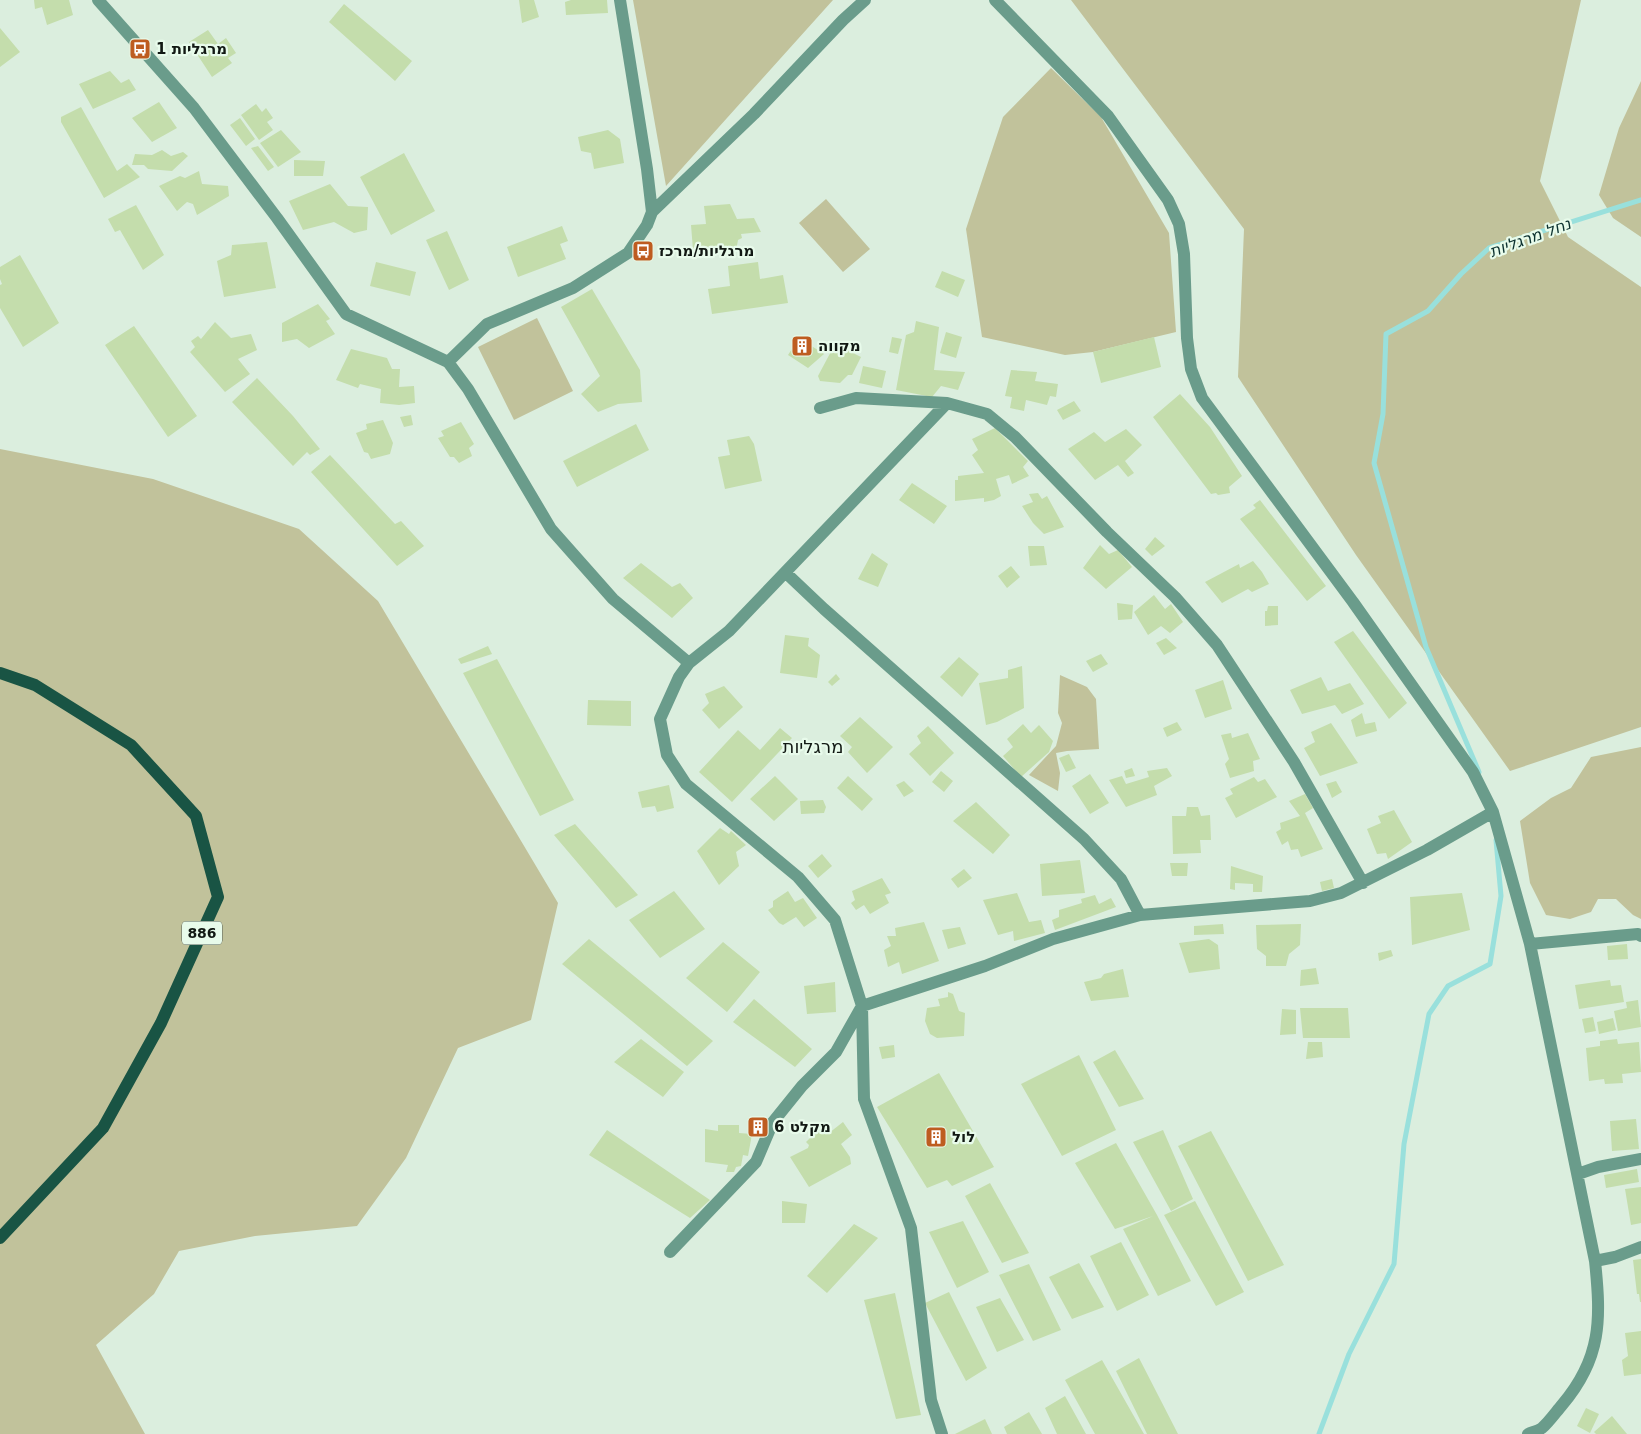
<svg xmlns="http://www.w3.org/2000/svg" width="1641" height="1434" viewBox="0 0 1641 1434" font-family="'DejaVu Sans','Noto Sans Hebrew',sans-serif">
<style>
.green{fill:#c1c29b}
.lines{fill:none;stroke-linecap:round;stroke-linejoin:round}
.stream{stroke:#99e0dc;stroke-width:5}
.building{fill:#c4ddac}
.minor{stroke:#6a9c8b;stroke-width:12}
.major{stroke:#195444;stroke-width:12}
.labels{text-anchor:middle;stroke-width:4.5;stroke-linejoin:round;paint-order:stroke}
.shield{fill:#e8fbeb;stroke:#525c54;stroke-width:1}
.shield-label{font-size:14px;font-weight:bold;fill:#111813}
.poi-label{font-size:15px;font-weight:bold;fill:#111813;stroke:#e8fbeb;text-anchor:start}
.water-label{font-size:16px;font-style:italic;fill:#0c312f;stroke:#e8fbeb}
.quarter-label{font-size:18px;fill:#111813;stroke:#e8fbeb}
</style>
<rect width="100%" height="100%" fill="#dbeede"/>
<!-- green -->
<path class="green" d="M633,0h200l-167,186z
M1071,0h510l-41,181 28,56 73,50v440l-131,44 -154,-216 -118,-178 6,-148z
M1051,68l50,49 68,116 7,99 -83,20 -28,3 -83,-18 -16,-108 37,-112z
M1641,81v156l-28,-19 -14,-23 20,-67z
M826,199l44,50 -27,23 -44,-49z
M537,318l36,73 -59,29 -36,-73z
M0,449l153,30 146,50 79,72 180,302 -27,117 -73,28 -52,110 -49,68 -102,10 -76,15 -25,43 -58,51 49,89h-145z
M1060,675l27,12 9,12 3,50 -32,2 -11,2 4,20 -2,18 -29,-16 27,-29 6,-23 -4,-10z
M1641,747v172l-8,-4 -17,-16h-18l-7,13 -21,7 -24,-4 -16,-32 -10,-62 31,-23 20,-10 20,-31z"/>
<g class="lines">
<!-- stream -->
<path class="stream" d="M1479,772l-53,-125 -52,-184 9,-49 3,-80 42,-23 33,-37 28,-26 152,-48
M1319,1434l30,-80 45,-90 10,-120 25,-130 19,-28 42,-22 11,-68 -5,-56"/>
</g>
<!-- building -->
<path class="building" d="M34,0h35l4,15 -26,10 -5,-18 -7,2z
M519,0h15l5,17 -17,6z
M571,0h36l1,13 -42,2 -1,-13z
M344,4l68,57 -17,20 -66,-59z
M0,28l20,24 -20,15z
M208,30l10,14 8,-6 10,15 -8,5 4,5 -20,14 -23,-35z
M110,71l11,12 8,-4 7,11 -43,19 -14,-25z
M159,102l18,26 -25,14 -20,-24z
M256,104l6,8 4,-4 7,10 -6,4 6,8 -14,10 -18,-25z
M81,107l36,64 10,-7 13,13 -36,21 -43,-76v-5z
M240,118l15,21 -9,7 -16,-21z
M281,130l20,22 -23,15 -18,-24z
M608,130l12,9 4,24 -30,6 -3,-16 -10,-2 -3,-14z
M258,146l16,21 -6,4 -17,-23z
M162,150l9,6 12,-4 5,4 -16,15 -24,-2 -4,-4h-12l3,-11 17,1z
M404,153l31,58 -44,24 -31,-58z
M294,160l31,1 -2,15h-29z
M199,171l3,13 26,2 1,10 -32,19 -4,-11 -6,-2 -10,9 -18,-25 21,-10 5,2z
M330,184l18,22 20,1 -1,23 -13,3 -20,-11 -31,8 -14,-29z
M730,204l7,15 17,-1 7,14 -20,2 1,4 -4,2 -2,11 -13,2 -2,-5 -28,2 -2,-25 15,-1 -2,-18z
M136,205l28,50 -21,15 -23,-40 -5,2 -7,-13z
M562,226l6,15 -8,3 6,15 -48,18 -11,-30z
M447,231l22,49 -20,10 -23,-50z
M267,242l9,46 -52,9 -7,-36 14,-6 1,-10z
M20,255l39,68 -36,24 -23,-39v-23l2,-1 -2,-5v-12z
M376,262l40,10 -6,24 -40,-10z
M758,262l2,17 23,-4 5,28 -76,11 -4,-25 22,-3 -2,-20z
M942,271l23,9 -7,17 -23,-10z
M592,289l48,81 2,32 -24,2 -20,8 -17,-18 19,-18 -39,-69z
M318,304l12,15 -4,2 9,13 -26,14 -12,-9 -15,3v-19z
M916,321l23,6 -5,43 31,2 -7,18 -17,-4 -9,11 -36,-7 10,-55 8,-3z
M215,322l16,16 20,-4 6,16 -19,9 12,15 -25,18 -35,-40 5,-5 -4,-6 7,-5 3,3z
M134,326l63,90 -29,21 -63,-92z
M946,332l16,5 -6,21 -16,-5z
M892,337l10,2 -4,15 -9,-2z
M1154,337l7,30 -60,16 -8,-31z
M799,338l25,16 -16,14 -20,-13z
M835,344l26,13 -9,18h-4l-8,8 -20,-2 -2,-5z
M351,349l36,9 5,11h8l-1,18 15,-1 1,17 -16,2 -19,-2 1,-14 -21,-5 -2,4 -22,-8z
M863,366l23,5 -4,17 -23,-5z
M1011,370l26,2 -2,9 23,3 -2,13 -6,-1 -3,9 -21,-5 -2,11 -14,-3 2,-11 -7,-1z
M257,378l36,38 27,33 -10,6 -3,-3 -14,14 -61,-64z
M1180,394l30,33 32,49 -13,11 1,6 -12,2 -2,-2 -5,1 -58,-77z
M1074,401l7,10 -18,9 -6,-10z
M411,415l2,10 -9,2 -4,-10z
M383,420l10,23 -3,11 -19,5 -3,-6 -4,-1 -8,-19 11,-4 -1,-5z
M461,422l13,22 -5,4 3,8 -13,7 -5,-6h-4l-12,-19 6,-2 -3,-5z
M636,424l13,26 -72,37 -14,-26z
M995,428l33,33 -5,6 6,9 -17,8 -3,-9 -13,4 5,17 -7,4 -10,2v-4l-29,3v-21h3v-4l26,-3 -12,-18 6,-5 -6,-11z
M1126,429l16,16 -17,16 9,12 -6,4 -10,-12 -23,15 -27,-31 26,-17 11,10z
M749,436l5,8 8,37 -37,8 -7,-32 12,-2 -3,-15z
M330,455l65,69 6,-3 23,25 -27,20 -86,-94z
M912,483l35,23 -13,18 -35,-24z
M1038,493l4,6 5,-3 17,31 -20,7 -11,-11 -11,-17 11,-4 -4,-8z
M1260,500l66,86 -19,15 -67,-82 16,-11 -3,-3z
M1155,537l10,9 -13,10 -7,-7z
M1100,545l9,9 9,-4 14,17 -26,22 -23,-21z
M1028,546h16l3,19 -17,1z
M872,553l16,11 -10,23 -20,-8z
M1253,561l9,11 7,12 -17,8 -4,-3 -26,14 -17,-21 34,-18 1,4z
M641,563l31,24 8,-4 13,15 -21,20 -49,-40z
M1011,566l9,11 -13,11 -9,-12z
M1154,595l11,14 6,-5 12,18 -13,11 -9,-7 -13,9 -14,-23z
M1117,603l16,2 -1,14 -14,1z
M1268,606h10v19l-13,1v-15h2z
M1353,631l54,72 -18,16 -55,-77z
M785,635l24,3 -1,8 12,9 -3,23 -37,-5z
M1166,638l11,10 -13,7 -8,-12z
M488,646l4,8 -31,10 -3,-5z
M1101,654l7,10 -15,8 -7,-11z
M959,657l20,17 -17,23 -22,-20z
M497,659l77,141 -34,16 -77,-143z
M1022,666l2,42 -27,14 -11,3 -7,-42 29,-5v-8z
M836,674l4,5 -8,7 -4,-4z
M1321,677l7,14 22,-8 14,21 -22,10 -7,-9 -33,9 -12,-24z
M1223,680l9,29 -27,9 -10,-28z
M724,686l19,21 -24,22 -17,-19 7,-7 -4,-9z
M588,700l43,1v25l-44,-1z
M1362,713l3,11 10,-2 2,9 -21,6 -5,-17z
M860,717l33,30 -26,26 -19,-21 4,-5 -12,-11z
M1177,722l5,8 -15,7 -4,-9z
M1331,723l27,40 -38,13 -16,-28 11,-6 -4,-10z
M1023,724l8,9 8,-8 14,16 -4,11 -28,25 -18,-21 10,-9 -6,-8z
M928,726l26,27 -24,23 -21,-22 12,-11 -4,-7z
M780,728l12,10 -60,64 -33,-30 39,-42 22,20z
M1231,733l1,5 16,-5 12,26 -7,2 1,10 -24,7 -5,-14 4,-5 -8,-24z
M1069,754l7,14 -10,4 -7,-14z
M1132,768l3,8 -9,2 -2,-7z
M1167,768l5,8 -18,10 3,9 -31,12 -17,-27 13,-4 4,8 23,-7 -2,-6z
M941,771l12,10 -9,11 -12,-10z
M1090,774l19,29 -19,11 -18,-28z
M775,776l23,23 -24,22 -24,-22z
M848,776l25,23 -11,12 -25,-23z
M1254,777l4,5 7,-3 12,18 -41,21 -11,-20 8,-4 -3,-5z
M904,781l10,10 -10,6 -8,-12z
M1336,781l6,11 -10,6 -6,-14z
M669,785l5,23 -17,4 -2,-6 -13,2 -4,-16z
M1305,794l8,14 -8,5 18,36 -22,8 -3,-8 -7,1 -3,-9 -6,4 -6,-13 5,-3 -1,-6 20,-7 -11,-15z
M823,800l3,7 -2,6 -23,1 -1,-13z
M976,802l34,33 -17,19 -40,-33z
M1187,807h11l3,9 9,-1 1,25h-11l1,13 -28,1 -1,-38h14z
M1394,810l18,32 -24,17 -2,-6 -9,1 -10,-25 14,-6 -3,-7z
M575,824l63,71 -22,13 -62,-73z
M720,828l9,6 2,-3 15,14 -10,7 3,14 -20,19 -22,-34z
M822,854l10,12 -14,12 -10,-12z
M1080,860l5,33 -43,3 -2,-32z
M1170,863h18l-1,13h-15z
M1231,866l32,10 -1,16h-9v-8l-18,-1v7l-5,-1z
M964,869l8,9 -14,10 -7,-9z
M882,878l9,15 -6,2 4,8 -19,11 -6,-9 -8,5 -5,-7 4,-3 -3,-9z
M1332,879l2,9 -12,3 -2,-9z
M674,891l31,38 -45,29 -31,-38z
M788,891l7,11 8,-4 14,20 -13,9 -8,-10 -13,8 -4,-2 -11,-13 5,-3v-6z
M1017,893l12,29 12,-2 4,13 -31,8 -1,-10 -15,4 -15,-35z
M1462,893l8,37 -58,15 -2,-48z
M1095,895l4,9 12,-6 5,9 -61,23 -3,-10 7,-3v-7l23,-7 -1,-4z
M924,922l15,39 -37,13 -3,-12 -11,5 -4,-17 7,-4 -4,-10h9l-1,-8z
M1223,924l1,10 -30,1v-9z
M1301,924l-1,21 -11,9 -3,12h-20v-10l-9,-7 -1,-24z
M960,927l6,17 -18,5 -6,-19z
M589,939l124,102 -26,25 -125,-102z
M1209,939l9,6 2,24 -31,4 -10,-30z
M723,942l37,30 -33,40 -41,-34z
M1627,944l1,15 -20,1 -1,-14z
M1391,950l2,6 -14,5 -1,-8z
M1316,968l3,16 -19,2 1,-16z
M1123,969l6,28 -38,4 -7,-19 17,-4 3,-4z
M1610,980l1,6 10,-1 3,17 -45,7 -4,-24z
M835,982l1,30 -29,2 -3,-28z
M948,992l5,2 6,17 6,2 -1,23 -27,2 -7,-4 -5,-13 2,-13 13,-2 -2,-7 10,-2z
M754,999l58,50 -17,18 -62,-45z
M1638,1000l3,27 -23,4 -4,-20 13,-3 -1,-6z
M1300,1008h48l2,30h-47z
M1282,1009l14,1v24l-16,1z
M1593,1017l3,14 -11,2 -3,-14z
M1613,1018l3,12 -17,4 -2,-12z
M641,1039l43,33 -21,25 -49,-35z
M1617,1039l1,5 21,-2 2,30 -19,2 1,9 -18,1 -1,-5 -15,2 -3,-33 14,-2v-5z
M1308,1042h14l1,15 -17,2z
M894,1045l1,12 -13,2 -3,-12z
M1115,1050l29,49 -25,8 -26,-45z
M1079,1055l37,75 -54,26 -41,-72z
M939,1073l55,94 -42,19 -5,-6 -20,8 -50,-81z
M1636,1119l3,30 -27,2 -2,-30z
M843,1122l9,13 -11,9 9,13 1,7 -42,23 -19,-30 18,-9 1,-3 -3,-3 9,-9 -2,-4 7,-6 9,10z
M718,1125h21v8l13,1 -4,22 -5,-1 -2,11 -5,1 -2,5h-8l2,-7 -23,-3v-33l13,2z
M607,1130l103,70 -20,18 -101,-63z
M1163,1130l30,69 -22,12 -38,-69z
M1211,1131l73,134 -36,16 -70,-135z
M1116,1143l41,72 34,66 -33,15 -35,-67 30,-13 -38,13 -40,-66z
M1637,1169l2,13 -33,6 -2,-13z
M990,1183l39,70 -27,10 -37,-67z
M1641,1187v36l-10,2 -6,-36z
M782,1201l25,3 -2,19h-23z
M1195,1201l49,91 -28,14 -52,-91z
M963,1221l26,51 -32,16 -28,-56z
M854,1224l24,14 -51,55 -20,-17z
M1121,1242l28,53 -32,16 -27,-55z
M1641,1259v43h-1l-1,-8h-2l-4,-34z
M1079,1263l25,44 -32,12 -23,-42z
M1029,1264l32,66 -28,11 -34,-66z
M949,1292l38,76 -21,13 -41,-78z
M895,1293l26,122 -25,4 -32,-119z
M1000,1298l24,42 -27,12 -21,-45z
M1641,1331v43l-17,2 -2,-16 6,-4 -3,-23z
M1139,1358l39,76h-31l-31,-63z
M1102,1360l42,74h-49l-30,-54z
M1065,1396l21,38h-29l-12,-26z
M1586,1408l13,6 -9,19 -13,-7z
M1029,1412l13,22h-35l-3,-7z
M1612,1416l15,18h-31l-2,-2z
M985,1419l7,15h-37z"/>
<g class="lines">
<!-- minor -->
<path class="minor" d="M98,0l96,108 83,110 69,96 102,48 20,27 83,140 62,70 76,64
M620,0l27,169 5,43
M995,0l113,116 60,84 11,24 5,30 3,84 4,31 11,29 151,204 120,170 20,40 37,132 65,317c6,58 7,97 -33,144 -6,7 -13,17 -20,23 -4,3 -10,4 -14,6
M448,362l39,-38 86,-36 55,-35 19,-28 5,-13 102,-98 89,-94 22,-20
M820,408l36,-10 91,5 40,11 28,23 92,95 68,65 42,48 77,117 69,121
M786,573l38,36 260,230 37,40 19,36
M1530,944l108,-10 3,2
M1578,1174l20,-7 43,-8
M670,1252l86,-90 17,-40 29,-36 34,-34 26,-46 123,-40 68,-27 87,-24 170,-14 31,-8 86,-43 66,-38
M1595,1261l20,-4 26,-10
M942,1434l-11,-34 -20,-172 -47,-129 -2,-93 -27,-86 -37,-43 -112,-93 -19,-29 -7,-36 19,-42 10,-14 40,-32 218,-228"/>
<!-- major -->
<path class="major" d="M0,673l35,12 96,60 65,71 22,81 -57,126 -58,105 -103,110"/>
</g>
<!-- icons -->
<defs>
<g id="bus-square" transform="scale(1.125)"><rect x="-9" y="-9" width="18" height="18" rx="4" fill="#be5c20" stroke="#e8fbeb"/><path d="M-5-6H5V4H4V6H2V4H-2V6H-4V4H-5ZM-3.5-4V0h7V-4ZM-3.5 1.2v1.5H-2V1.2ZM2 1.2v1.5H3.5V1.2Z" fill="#fff"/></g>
<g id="building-square" transform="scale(1.125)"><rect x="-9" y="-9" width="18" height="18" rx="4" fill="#be5c20" stroke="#e8fbeb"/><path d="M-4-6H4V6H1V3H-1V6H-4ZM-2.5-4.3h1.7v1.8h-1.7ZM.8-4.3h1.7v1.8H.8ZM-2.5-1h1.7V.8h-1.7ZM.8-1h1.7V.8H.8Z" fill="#fff"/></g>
</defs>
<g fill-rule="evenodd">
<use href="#bus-square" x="140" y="49"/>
<use href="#bus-square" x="643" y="251"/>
<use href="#building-square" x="802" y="346"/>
<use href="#building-square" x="758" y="1127"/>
<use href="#building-square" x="936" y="1137"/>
</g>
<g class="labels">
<!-- shield labels -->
<rect class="shield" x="182" y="921.5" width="40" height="23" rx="4"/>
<g class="shield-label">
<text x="202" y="938">886</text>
</g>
<!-- poi labels -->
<g class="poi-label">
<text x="156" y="54">מרגליות 1</text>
<text x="659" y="256">מרגליות/מרכז</text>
<text x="818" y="351">מקווה</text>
<text x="774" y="1132">מקלט 6</text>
<text x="952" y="1142">לול</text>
</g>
<!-- water labels -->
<g class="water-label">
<text transform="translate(1530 237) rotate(-20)" y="6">נחל מרגליות</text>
</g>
<!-- quarter labels -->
<g class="quarter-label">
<text x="813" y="753">מרגליות</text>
</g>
</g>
</svg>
